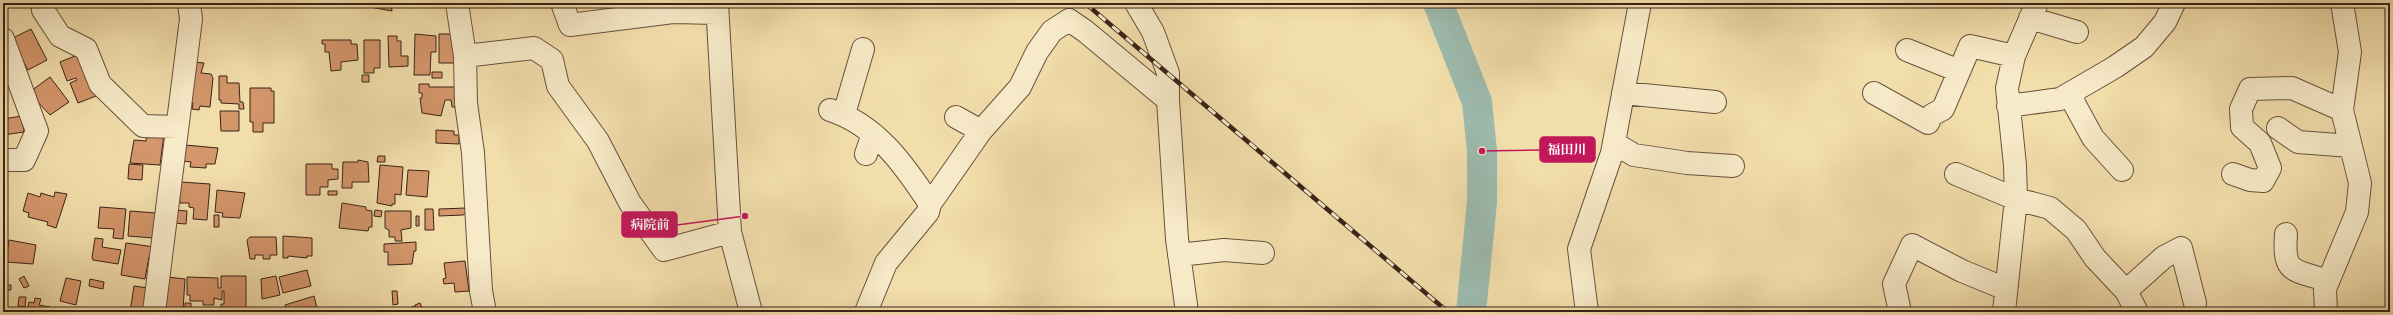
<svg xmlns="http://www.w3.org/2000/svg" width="2393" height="315" viewBox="0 0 2393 315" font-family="'IM FELL French Canon','Noto Serif JP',serif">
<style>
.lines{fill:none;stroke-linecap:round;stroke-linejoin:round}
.river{stroke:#9cbbaf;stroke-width:30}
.building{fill:#d4966b;stroke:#3a2218}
.minor-casing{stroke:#68513d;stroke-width:24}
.minor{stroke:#f7eac8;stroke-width:22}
.rail-casing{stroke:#3a2218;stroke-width:4.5}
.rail{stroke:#f7eac8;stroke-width:3;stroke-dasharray:9;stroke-linecap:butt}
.leader{fill:none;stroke:#c2185b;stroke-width:1.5}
.callout-dot{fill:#c2185b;stroke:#f7eac8;stroke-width:1.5}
.callout{fill:#c2185b;stroke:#c2185b;stroke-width:1.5}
.callout-label{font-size:13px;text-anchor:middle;font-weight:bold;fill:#fff}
</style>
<rect width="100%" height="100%" fill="#f2deab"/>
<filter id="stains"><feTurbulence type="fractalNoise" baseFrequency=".005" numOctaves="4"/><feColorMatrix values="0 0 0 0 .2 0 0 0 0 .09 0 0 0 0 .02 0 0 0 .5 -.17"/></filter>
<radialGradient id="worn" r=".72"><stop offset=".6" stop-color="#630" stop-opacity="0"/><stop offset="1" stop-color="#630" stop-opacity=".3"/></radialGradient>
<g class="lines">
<!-- river -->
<path class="river" d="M1438,3l39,99 5,49v51l-11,110"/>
</g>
<!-- building -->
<path class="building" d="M7,3h18v4h-18z
M370,3h21l1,8 -22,-4z
M31,29l16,31 -19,10 -15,-27v-5z
M415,34l21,2v16h-5l-1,23h-16z
M439,34h18v29h-18z
M388,36h9v5h4v15h7v10l-19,1z
M322,40h29v4h6l1,16 -17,2v8l-10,1 -2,-19h-4v-8h-3z
M364,40h16v28h-6v5h-10z
M80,54l16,42 -18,7 -8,-20 7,-3 -1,-2 -9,3 -7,-19z
M194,62l10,1 -3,10 10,1 2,4 -3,29 -10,-1 -1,4 -7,-1 1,-6 -5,-1z
M432,72h10v6h-10z
M362,75h7v7h-7z
M219,76h8v7h12l1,19h3l1,7h-5v-5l-18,-1v-3h-2z
M50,77l19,25 -19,13 -16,-17 -3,-7z
M419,84h10v3h31v20h-8l-1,-7h-6l-4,16 -19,-3 -2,-15h2v-5h-3z
M250,88h21v3h3v32h-11v9h-10v-10h-3z
M220,111h19v20h-18z
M22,116l2,16 -21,3v-16z
M436,130l18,1v4h5v9l-23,-1z
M147,132l17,2 -4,31 -30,-2 4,-23 12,1z
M185,145l33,3 -3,16h-9v4l-16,-1 1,-5 -8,-1z
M378,156h7v6h-8z
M358,160l10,2 1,20h-17v6h-10l1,-26h15z
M129,164l14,1 -1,15 -14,-1z
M306,164h26v5h6v10l-10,1v7h-8v8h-14z
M380,165l23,2 -2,28 -6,-1v10h-3v2l-15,-3z
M408,170l21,1 -2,26 -21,-2z
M181,182l29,2 -3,36 -14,-1 1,-11 -5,-1v-4h-9l-1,-14h2z
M217,190l28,3 -5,25 -18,-1 1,-4 -8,-1z
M328,191h9v4h-9z
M55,192l12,2 -11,34 -9,-3 1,-3 -20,-5 1,-4 -6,-2 5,-18 12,4 1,-4 13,4z
M342,203l24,4v3l6,1v16h-3l-1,4 -29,-3z
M100,207l26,2 -3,30 -10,-1 1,-9 -16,-1z
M466,208v5l-3,2 -24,1v-7z
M425,209h8l1,21h-9z
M174,210l13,1 -1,13 -13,-1z
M375,210l7,1 -1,6 -7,-1z
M130,211l26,2 -2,25 -26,-2z
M385,211h26v17l-10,2 1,11h-7v-4h-6v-7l-4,-2z
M214,215h5v12h-5z
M416,216h3v10h-3z
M283,236l29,2v18h-5v2l-19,-2v2h-5z
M250,237h26l1,18h-7v4h-7v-4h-8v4h-5l-3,-19z
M95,238l8,1 -1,8 19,3 -3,14 -25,-4 -1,-2z
M9,240l27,5 -3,19 -27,-2z
M416,242v9h-2l-2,13 -24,1v-13h-4v-8z
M126,243l29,4 -1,11 -5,-1 -4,22 -24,-4z
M465,261l4,30 -14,1 -1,-9 -10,1 -1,-5 3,-1 -2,-15z
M307,270l4,16 -28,7 -4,-16z
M24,276l5,10 -5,2 -5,-9z
M221,276h25v33h-25v-5h3v-13h-2v9l-8,-2v7h-11v-4h-13v-6h-3v-18l31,1v10h3z
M276,276l4,19 -18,4 -1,-20z
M167,277l18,2 -2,31 -18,-1z
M66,278l15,3 -5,24 -16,-4z
M90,279l14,3 -1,7 -14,-3z
M4,285h7v5h-7z
M134,286l14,2 -3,24h-15z
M392,291h5l1,13 -5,1z
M314,296l4,16h-31l-2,-7z
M19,297h7l-1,10 -7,-1z
M35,298l6,1 -2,6 11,2 -1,5h-22l2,-10 5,1z
M185,303h6v8h-6z
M420,303l4,9h-6l-3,-7z
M414,306l3,6h-13l-1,-1z
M88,308l17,4h-18z"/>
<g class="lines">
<!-- minor casing -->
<g class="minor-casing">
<path id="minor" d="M42,3l1,7 17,26 26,13 14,35 43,42 34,1
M457,3l8,53 1,47 7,50 8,138 4,21
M562,3l8,22 103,-13 44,1
M717,3l13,229 21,80
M1136,3l17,29 15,41v27l9,139 10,73
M2342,3l8,49 -8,58
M2030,18l47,14
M3,39l34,92 -13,29h-21
M1907,50l52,21
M465,56l69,-8 18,12 6,26 40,55 32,62 34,47 66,-18
M1623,93l92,9
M1874,93l54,30 4,-8 11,-6 27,-63 44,10
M2069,94l24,44 29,32
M2008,106l52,-7 55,-32 29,-20 21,-25 9,-19
M830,110c47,15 75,56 100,94
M844,114l19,-65
M956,117l25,14
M2278,128l20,14 53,4
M1614,143l20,12 53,8 46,3
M866,154l7,-20
M1956,174l60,25 34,9 26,22 19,28 31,33
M2233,174l17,6 13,1 7,-13 -10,-25 -18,-16 -1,-18 9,-20 42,-1 50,22 18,73 -3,29 -32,77 1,23
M2286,234c-3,41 7,35 42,47
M1179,255l45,-5 39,3
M154,312l37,-293 -2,-16
M866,312l20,-49 42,-51 2,-8 51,-73 39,-44 17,-35 15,-21 17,-11 16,11 83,69
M1587,312l-8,-63 33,-96 28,-150
M1900,312l-6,-28 18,-39 50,26 44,18
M2004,312l12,-113 -1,-34 -8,-77 7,-32 23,-53
M2137,312l-11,-21 38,-34 17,-9 14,55"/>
</g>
<!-- minor -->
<use href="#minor" class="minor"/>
<!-- rail casing -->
<g class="rail-casing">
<path id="rail" d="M1085,3l363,309"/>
</g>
<!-- rail -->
<use href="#rail" class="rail"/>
</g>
<!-- callouts -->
<path class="leader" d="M1482 151L1540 150M745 216L677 225"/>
<g class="callout-dot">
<circle cx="1482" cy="151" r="4"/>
<circle cx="745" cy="216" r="4"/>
</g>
<g class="callout">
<rect x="1540" y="137" width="55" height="25" rx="4"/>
<rect x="622" y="212" width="55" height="25" rx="4"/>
</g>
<g class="callout-label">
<text x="1567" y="154">福田川</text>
<text x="650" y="229">病院前</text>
</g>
<!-- margin -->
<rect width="2393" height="315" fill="none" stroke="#f2deab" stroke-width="16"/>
<rect x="4" y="4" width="2385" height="307" fill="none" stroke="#3a2218" stroke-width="2"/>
<rect x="8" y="8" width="2377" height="299" fill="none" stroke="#3a2218"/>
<rect width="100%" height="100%" filter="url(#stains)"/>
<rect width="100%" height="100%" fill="url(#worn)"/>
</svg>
